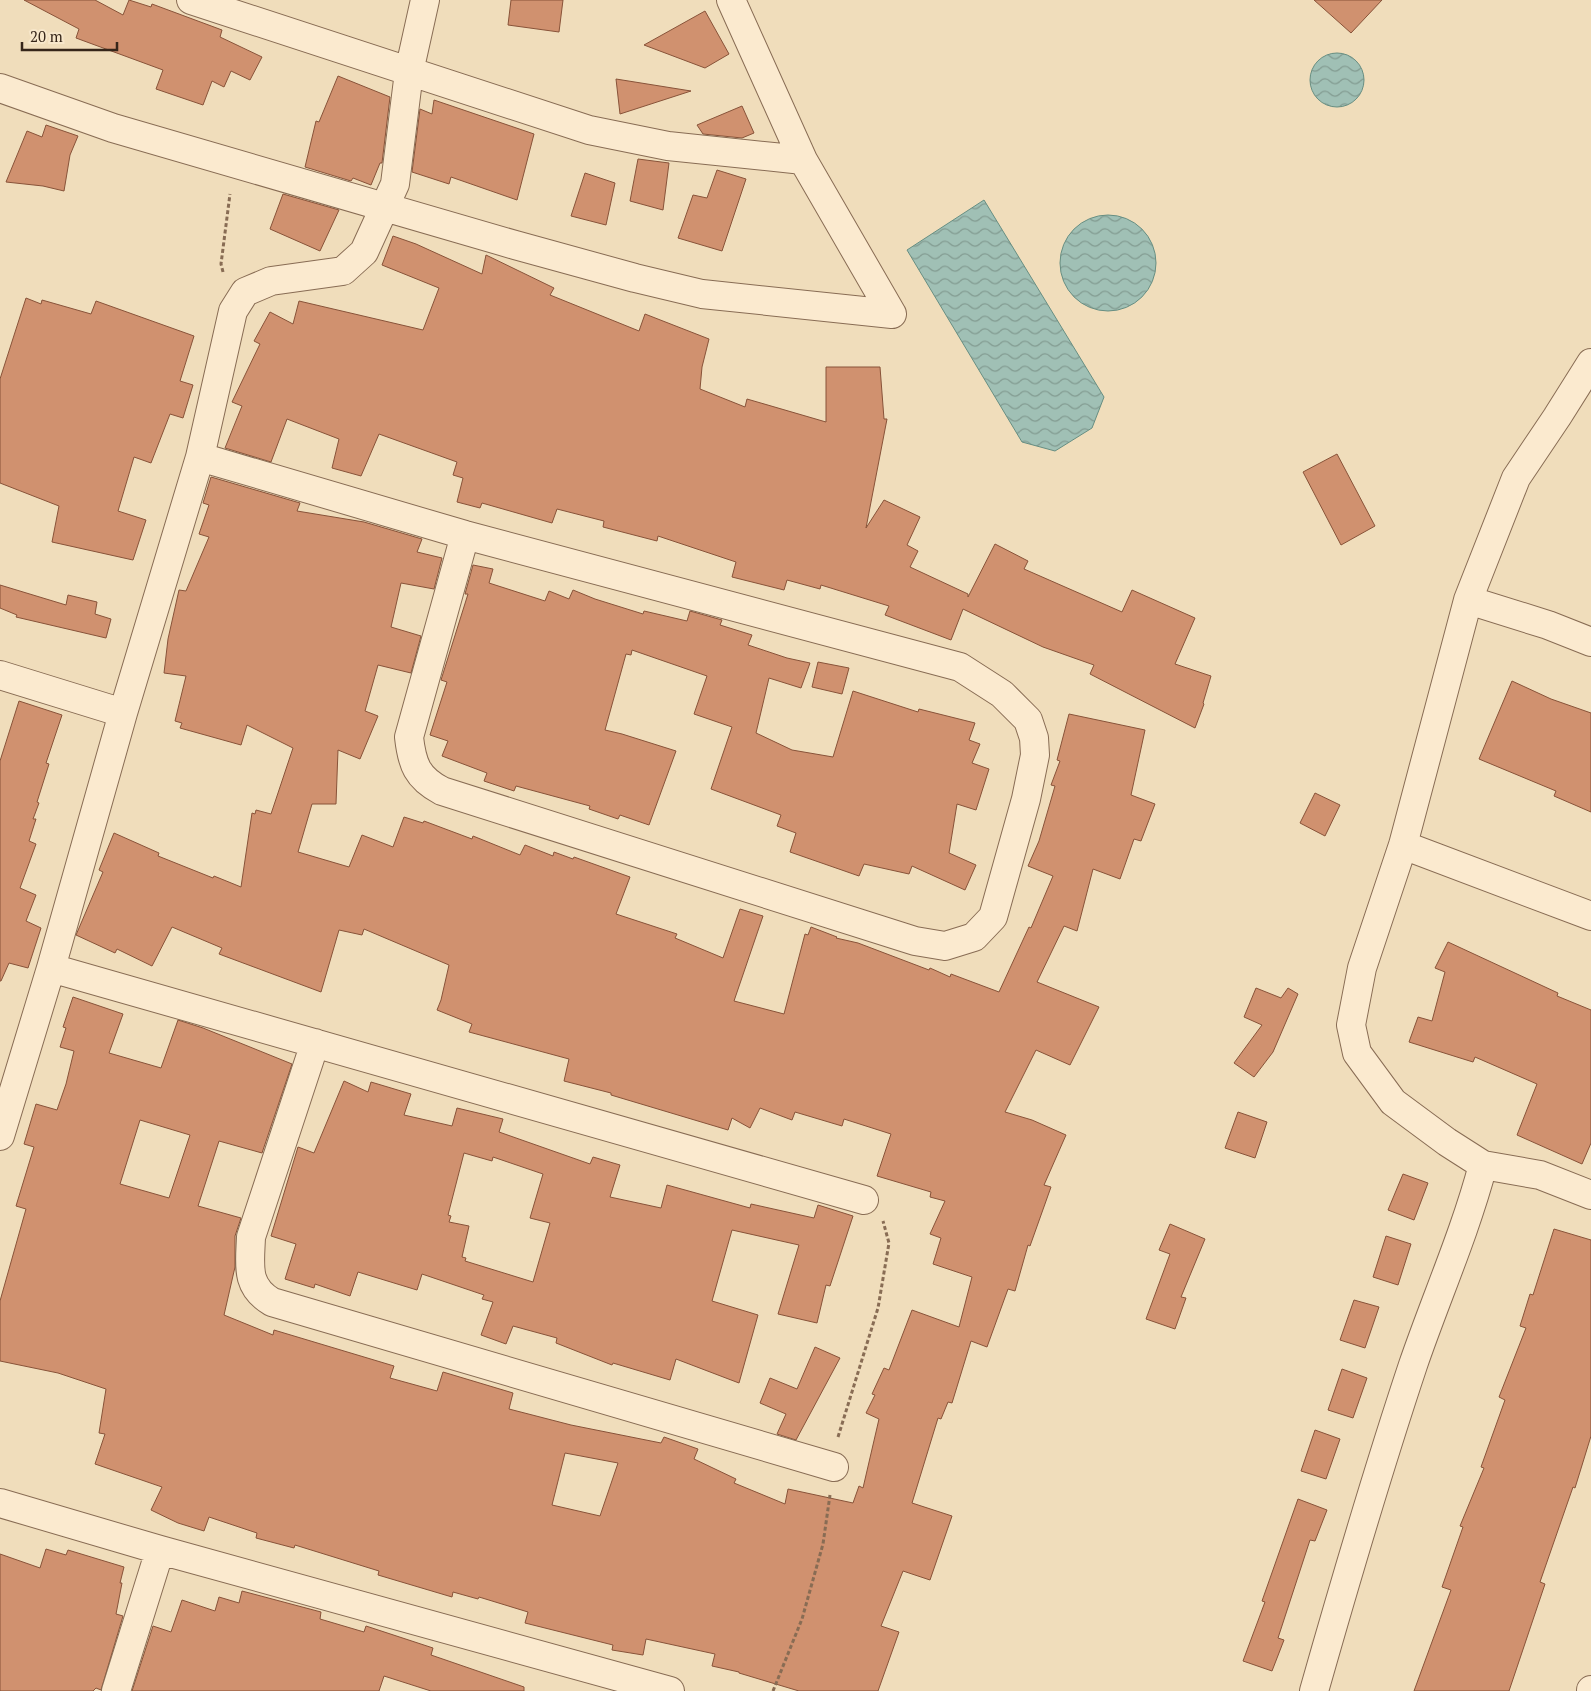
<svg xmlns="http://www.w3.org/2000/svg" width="1591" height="1691" viewBox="0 0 1591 1691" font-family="'PT Serif',serif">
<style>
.water{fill:url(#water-waves);stroke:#678e82}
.building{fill:#d0916f;stroke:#885339;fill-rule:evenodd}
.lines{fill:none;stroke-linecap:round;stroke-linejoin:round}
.minor-casing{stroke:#886c54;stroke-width:30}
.path{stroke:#886c54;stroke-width:3;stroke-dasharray:4 2.5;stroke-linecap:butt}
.minor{stroke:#fbeacf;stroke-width:28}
</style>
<defs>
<pattern id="water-waves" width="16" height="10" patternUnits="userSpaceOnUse" patternTransform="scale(1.25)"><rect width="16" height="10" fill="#a0c0b5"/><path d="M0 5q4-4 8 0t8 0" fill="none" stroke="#839c92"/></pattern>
</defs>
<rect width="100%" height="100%" fill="#f0ddbb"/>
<!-- water -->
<path class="water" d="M1310 80a27 27 0 1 1 54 0a27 27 0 1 1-54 0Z
M984,200l120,197 -12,31 -37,23 -33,-9 -115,-192z
M1060 263a48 48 0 1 1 96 0a48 48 0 1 1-96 0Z"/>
<!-- building -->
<path class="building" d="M24,0h71l28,15 6,-15 22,7 1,-3 70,26 -2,7 42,20 -12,23 -19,-9 -7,16 -12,-6 -9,24 -47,-16 7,-19 -87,-32 3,-9z
M511,0h52l-4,32 -51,-7z
M1314,0h68l-31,33z
M705,11l24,43 -24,14 -61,-23z
M338,76l52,21 -8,66h-2l-9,22 -18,-7 -2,3 -46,-14 11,-46 3,1z
M616,79l75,12 -71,23z
M434,100l100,34 -17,66 -66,-23 -2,7 -37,-12 8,-63 12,5z
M742,106l12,27 -12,5 -39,-4 -6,-9z
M46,125l32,11 -8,19 -6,36 -21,-5 -37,-4 21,-51 15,6z
M638,159l31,4 -6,47 -33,-9z
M717,170l29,9 -24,72 -44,-13 15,-43 14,3z
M585,173l30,10 -9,42 -35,-9z
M283,194l56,16 -19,41 -50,-22z
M393,236l23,8 66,30 4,-19 68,33 -4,7 89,36 6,-17 64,25 -7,28 -2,22 45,18 2,-8 79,23v-55h54l4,52h3l-21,109 18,-28 36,17 -13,28 11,6 -8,16 58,27v3l27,-53 33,17 -4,8 98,43 10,-22 63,28 -20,46 36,12 -8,27 1,1 -9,24 -105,-54 4,-9 -51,-18 -80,-38 -12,31 -66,-25 4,-9 -68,-21 -1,4 -33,-9 -3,10 -52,-13 4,-15 -78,-26 -1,5 -54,-14 1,-6 -47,-12 -5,14 -70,-20 -2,5 -23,-6 6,-24 -10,-3 4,-13 -78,-28 -18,42 -29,-8 7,-29 -52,-20 -16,43 -46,-14 17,-42 -10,-4 28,-58 -6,-3 16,-29 23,12 6,-23 124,29 16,-42 -57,-23z
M26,298l15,6 1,-4 49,14 5,-13 98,35 -14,45 13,4 -10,33 -13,-4 -19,49 -17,-6 -16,54 28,9 -13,40 -81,-18 7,-36 -59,-23v-104z
M1337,454l38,72 -34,19 -38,-73z
M211,477l89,26 -3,8 67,11 58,17 -5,13 25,6 -8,31 -33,-6 -10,44 30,9 -10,37 -33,-8 -13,46 13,5 -18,43 -22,-9 -2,54h-24l-14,48 51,15 13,-32 31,12 11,-30 19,6 1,-2 48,18 1,-3 47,19 5,-10 28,11 1,-4 19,7 1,-2 56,20 -14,37 61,20 -2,4 48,20 17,-49 23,7 -29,85 50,13 21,-80 3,1 3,-8 26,10 -1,1 22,5 71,27 1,-2 20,9 1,-3 48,18 30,-65 2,1 22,-52 -25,-10 11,-25 16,-55 -4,-1 9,-24 -3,-1 12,-46 76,16 -14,65 24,9 -14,37 -7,-2 -14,40 -27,-10 -16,62 -13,-5 -27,56 62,25 -29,58 -34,-15 -31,62 27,8 34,15 -22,50 7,2 -21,59 -2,-1 -13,46 -7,-2 -21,58 -16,-6 -19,62 -4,-1 -7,17 -3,-1 -26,85 40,13 -22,64 -27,-9 -22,55 18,6 -21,59h-79l-60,-18v-1l-27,-6 3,-12 -69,-15 -3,16 -31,-5 1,-5 -88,-22 3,-11 -49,-15 -1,2 -25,-7 -1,5 -74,-22 1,-4 -84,-26 -1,3 -38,-10 1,-5 -48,-16 -5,14 -26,-8 -27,-13 11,-23 -67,-23 10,-30 -6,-1 7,-44 -48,-16 -58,-12v-60l26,-92 -10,-3 18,-59 -10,-3 12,-40 21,6 9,-26 8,-33 -14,-4 6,-19 -3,-1 10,-30 50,17 -14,39 52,15 17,-48 25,8 89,36 -30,89 -43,-12 -21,65 43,12 -6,18v31l-11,48 49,20 1,-5 120,36 -4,12 47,13 6,-19 70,21 -4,16 62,16 90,18 3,-6 34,12 -4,10 42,20 -2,4 51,21 3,-15 65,14 6,-17 4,2 16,-69 -13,-6 9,-18 -3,-1 12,-26 5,2 23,-60 47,17 13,-50 -39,-13 8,-26 -11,-4 15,-33 -15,-4 1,-5 -54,-16 14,-42 -47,-15 -2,7 -47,-14 -3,8 -32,-12 -10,20 -18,-10 -4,12 -117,-35v-2l-47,-12 5,-22 -100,-27 3,-8 -35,-14 4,-10 8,-35 -85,-36 -2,6 -23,-5 -18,62 -102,-38 3,-6 -50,-21 -20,39 -35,-17 -2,4 -39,-18 27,-63 -4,-2 15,-37 45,20 -1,3 55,22 1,-2 27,11 11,-74 3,1 1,-4 15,4 22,-66 -46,-23 -6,20 -61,-17 2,-5 -7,-2 11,-45 -22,-3 4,-34 11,-49 7,1 23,-54 -10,-3 10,-29 -6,-2zM140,1120l50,15 -21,63 -49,-14zM565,1453l53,10 -18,53 -48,-11z
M473,565l20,4 -4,14 56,18 4,-10 20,8 4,-9 22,9 48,15 1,-3 43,10 3,-10 32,9 -2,5 32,10 -4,10 39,13 23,5 -9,25 -32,-10 -13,55 36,17 41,7 20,-66 65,21 1,-3 56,14 -6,17 11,4 -8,19 17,6 -13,41 -19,-6 -8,49 27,12 -11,25 -53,-24 -3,8 -45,-10 -5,12 -69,-24 6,-19 -19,-7 4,-11 -70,-26 21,-62 -38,-13 13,-38 -75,-26 -1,5 -5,-1 -21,76 17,4 54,17 -27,74 -29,-10 -2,4 -29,-10 1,-3 -74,-20 -2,5 -30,-10 3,-8 -45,-17 6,-15 -18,-6 17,-53 -6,-2 27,-86h-3z
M0,585l66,20 2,-10 29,7 -2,12 16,5 -5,19 -90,-21 1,-2 -17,-7z
M818,662l31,6 -7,26 -30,-7z
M1512,681l39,18 40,14v99l-37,-16 2,-5 -77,-32z
M19,701l43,14 -16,48 3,1 -12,38 2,1 -6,16h3l-7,22 7,3 -16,44 16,7 -10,26 15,7 -13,40 -19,-5 -8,18h-1v-220z
M1315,793l25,12 -15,31 -25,-13z
M1448,942l110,51 -1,3 34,14v133l-9,21 -65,-29 20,-51 -62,-27 -2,5 -64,-20 9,-25 14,4 13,-49 -10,-4z
M1256,988l25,10 7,-10 10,6 -25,58 -19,25 -20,-14 28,-38 -18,-8z
M344,1081l24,11 3,-10 40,12 -7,21 48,11 5,-18 46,11 -4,13 91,32 3,-7 27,8 -10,32 51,11 6,-23 83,23 1,-4 63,14 4,-13 35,11 -23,70 -4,-1 -9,38 -39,-9 21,-69 -67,-15 -20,71 46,14 -19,68 -63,-24 -6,21 -57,-17 -1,2 -56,-22 1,-5 -44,-12 -7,18 -25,-9 12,-33 -11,-3 2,-4 -62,-21 -5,16 -59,-18 -8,24 -35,-12 -1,4 -29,-9 11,-35 -25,-8 27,-89 16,6zM464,1153l28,8 1,-4 50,17 -13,44 20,5 -17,59 -68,-21 1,-3 -4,-1 7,-31 -20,-4 2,-6 -3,-1z
M1238,1112l29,10 -12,36 -30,-10z
M1403,1174l25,9 -14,37 -26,-10z
M1170,1224l35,15 -24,58 5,1 -11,31 -29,-10 24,-65 -11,-4z
M1554,1229l37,11v196l-16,52 -2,-1 -33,95 5,2 -36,107h-95l37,-101 -9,-3 21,-60 -3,-1 24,-58 -3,-1 24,-67 -6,-3 27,-69 -6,-2 10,-32 3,1z
M1386,1236l25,8 -13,41 -25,-8z
M1354,1300l25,7 -14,41 -25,-8z
M815,1347l25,11 -44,82 -19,-6 9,-20 -26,-11 10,-25 27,11z
M1342,1369l25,9 -14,40 -25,-8z
M1315,1430l25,9 -14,40 -25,-8z
M1298,1499l29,11 -12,31 -5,-1 -32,98 6,2 -12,31 -29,-10 22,-59 -3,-1z
M46,1549l20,6 2,-5 56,17 -4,16h2l-6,31 7,2 -22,74 -5,-2 -3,3h-93v-137l40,14z
M242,1591l79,21 -1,7 44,13 2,-6 67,22 -2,7 93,32v4h-93l-47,-15 -5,15h-247l21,-65 18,6 11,-32 33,11 4,-14 20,6z"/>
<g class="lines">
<!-- minor casing -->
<g class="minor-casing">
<path id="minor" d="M191,0l398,130 79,16 135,14
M731,0l72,160 89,154
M0,88l113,40 402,117 120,33 67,16 190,20
M200,457l265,78 495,132 42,27 26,26 6,18 1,17 -9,44 -33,118 -19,20 -29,9 -30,-5 -473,-150c-25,-13 -30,-27 -33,-54l56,-202
M1468,600l80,25 43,17
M0,675l123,38
M1403,845l188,71
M51,968l813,232
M315,1043l-64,194c-1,28 -6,49 21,65l562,165
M0,1136l51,-168 72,-255 77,-256 33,-146 12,-19 26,-11 72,-10 21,-19 31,-68 14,-112 16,-72
M1483,1165l57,10 51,20
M0,1503l160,47 510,141
M116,1691l44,-141
M1314,1691c31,-109 63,-218 99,-326 23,-67 52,-132 70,-200l-36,-23 -54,-40 -36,-49 -6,-28 11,-57 41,-123 65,-245 48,-122 41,-61 34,-54
M1591,1691v-1"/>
</g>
<!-- path -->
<path class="path" d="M223,272l-2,-8 9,-70
M838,1437l40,-129 11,-65 -6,-22
M773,1691l29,-72 21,-75 7,-49"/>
<!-- minor -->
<use href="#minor" class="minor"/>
</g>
<!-- scale -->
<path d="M22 42v8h95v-8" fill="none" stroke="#36261a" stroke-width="2.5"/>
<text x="30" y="42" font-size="15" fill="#36261a" stroke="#f7e7cb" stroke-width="4" paint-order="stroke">20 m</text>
</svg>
